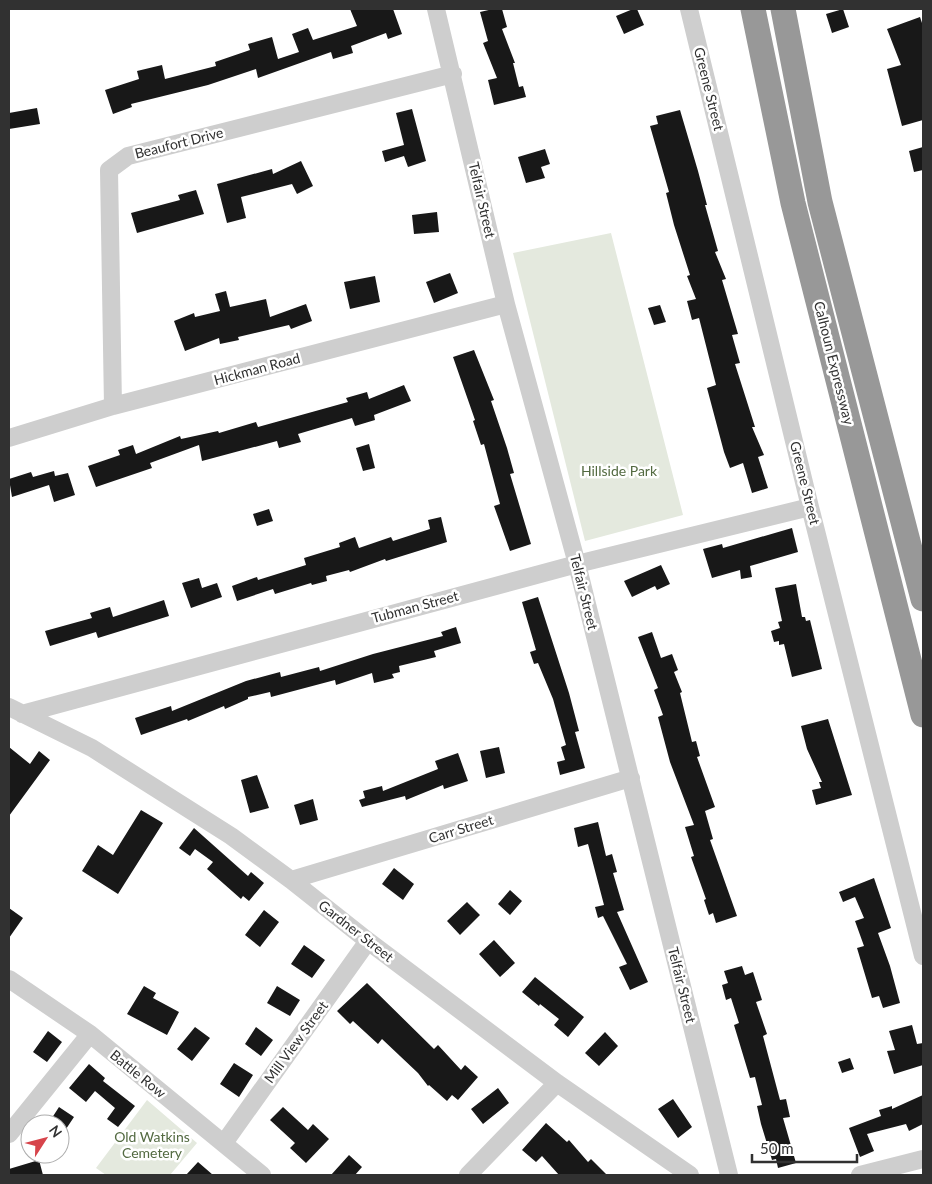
<svg xmlns="http://www.w3.org/2000/svg" width="932" height="1184" viewBox="0 0 932 1184" font-family="Lato,sans-serif">
<style>
.green{fill:#e4e9de}
.building{fill:#181818}
.lines{fill:none;stroke-linecap:round;stroke-linejoin:round}
.minor{stroke:#cecece;stroke-width:18}
.highway{stroke:#989898;stroke-width:25}
.labels{text-anchor:middle;stroke-width:5;stroke-linejoin:round;paint-order:stroke}
.street-label{font-size:14px;fill:#313131;stroke:#fff}
.park-label{font-size:14px;fill:#536a41;stroke:#fff}
</style>
<rect width="100%" height="100%" fill="#fff"/>
<!-- green -->
<path class="green" d="M611,233l72,282 -98,26 -72,-288z
M147,1100l50,43 -27,32h-64l-10,-7z"/>
<!-- building -->
<path class="building" d="M350,9h43l9,25 -14,5 -2,-6 -35,13 2,7 -20,6 -2,-7 -73,26 -2,-9 -48,16 -77,19 1,3 -19,7 -8,-24 34,-11 -2,-8 25,-6 3,14 51,-13 -1,-4 35,-12 -2,-6 24,-7 6,22 21,-7 -7,-18 16,-6 5,12 44,-14z
M493,9h9l5,18 -5,2 13,34h-2l6,24 4,-1 3,11 -32,8 -6,-25 9,-2 -14,-35 5,-2 -8,-29z
M633,9h4l7,16 -20,9 -8,-18z
M843,9l6,18 -17,6 -6,-19z
M920,17l3,9v94l-21,6 -15,-57 14,-4 -14,-36z
M37,108l3,16 -31,5v-16z
M412,109l14,52 -18,6 -4,-11 -19,6 -3,-11 22,-6 -8,-32z
M680,110l18,61 9,34h-2l13,46 -3,1 11,27 -4,1 16,54 -6,1 8,28 -5,1 20,63h-3l12,28 -6,2 10,31 -16,5 -9,-30 -13,5 -6,-16 -17,-64 9,-3 -17,-67 -7,2 -5,-19 9,-2 -9,-23 3,-1 -16,-50 -8,-32 3,-1 -19,-66 8,-2 -2,-8z
M923,147v23l-9,2 -5,-21z
M545,149l5,15 -9,3 4,11 -19,5 -8,-26z
M301,161l12,25 -16,8 -5,-10 -51,13 5,21 -19,5 -10,-39 55,-15 1,5z
M196,190l8,24 -67,19 -6,-20 49,-13 -2,-5z
M437,212l2,20 -25,2 -2,-19z
M450,273l8,20 -24,10 -8,-21z
M375,276l5,26 -30,7 -6,-27z
M226,291l4,16 36,-8 4,18 36,-13 6,17 -21,8 -2,-4 -51,12 1,3 -19,4 -1,-6 -34,13 -11,-30 20,-8 1,4 25,-6 -5,-17z
M660,305l6,17 -12,3 -6,-17z
M474,350l20,50 -3,1 16,47 7,25 -4,1 21,70 -21,7 -16,-45 6,-2 -16,-60 -3,1 -8,-24 2,-1 -22,-63z
M404,385l7,16 -37,14 1,5 -20,6 -3,-8 -54,16 3,8 -22,6 -2,-7 -75,20 -3,-16 -49,18 2,5 -56,19 -8,-21 32,-11 -2,-5 15,-5 3,9 44,-18 1,3 37,-8 1,2 37,-11 2,5 90,-25 -2,-4 21,-6 2,7z
M369,444l6,24 -12,3 -7,-23z
M54,471l1,5 13,-3 7,22 -21,7 -5,-17 -37,12 -3,-18 22,-7 2,5z
M269,509l4,12 -16,5 -4,-12z
M441,517l6,25 -61,19 -1,-2 -35,13 -1,-2 -23,6 1,5 -15,4 -1,-2 -36,11 -2,-5 -36,12 -5,-15 25,-9 1,3 48,-15 -2,-7 36,-11 -1,-4 16,-6 4,11 32,-11 2,4 37,-12 -2,-9z
M792,528l6,24 -48,14 2,11 -11,2 -1,-9 -28,8 -9,-29 19,-5 1,4z
M661,565l9,19 -13,6 -2,-4 -23,11 -8,-16z
M199,578l3,10 15,-5 5,14 -31,11 -9,-25z
M796,584l6,33h3l1,4 4,-1 12,49 -30,8 -8,-33 -5,1v-4l-5,1 -3,-11 9,-3 -2,-6 4,-1 -7,-33z
M538,597l31,96 10,38 -4,1 10,36 -25,7 -3,-13 8,-2 -4,-13 5,-2 -13,-46 -15,-36 -4,1 -4,-12 6,-2 -14,-48z
M164,600l5,16 -71,22 -2,-6 -46,14 -5,-15 47,-13 -2,-5 20,-6 3,10z
M456,627l5,16 -27,8 2,6 -37,9 1,6 -8,2 2,4 -20,5 -2,-10 -36,12 -1,-5 -64,17 -1,-5 -22,5v2l-23,10 -1,-3 -36,15 -1,-2 -46,16 -6,-17 36,-12 1,5 74,-30 34,-9 1,5 38,-10 1,4 53,-17 70,-18 -2,-4z
M652,632l9,26 11,-4 6,16 -4,2 8,20 -2,1 12,49 4,-1 4,15 -3,1 18,50 -10,4 8,28 -3,1 27,76 -21,7 -3,-10 -4,2 -5,-15 2,-1 -15,-42 3,-1 -9,-29 9,-2 -24,-63 -12,-45 5,-2 -9,-25 4,-2 -20,-51z
M828,719l24,76 -36,10 -4,-15 9,-2 -2,-6h3l-15,-33 -6,-23z
M9,747l21,17 9,-13 11,9 -41,56z
M499,747l6,26 -19,5 -6,-27z
M458,753l10,28 -24,8 -1,-4 -37,15 -1,-4 -43,11 -3,-7 6,-2 -2,-7 19,-5 1,5 55,-22 -3,-8z
M257,775l12,33 -19,5 -9,-33z
M313,799l5,21 -18,5 -6,-20z
M141,810l22,13 -45,71 -36,-23 16,-26 15,10z
M598,822l8,34 6,-2 5,18 -4,1 11,37 -7,2 31,70 -18,8 -11,-23 8,-3 -24,-48 -5,2 -3,-11 9,-2 -16,-61 -10,3 -4,-19z
M194,828l54,48 3,-4 13,11 -15,18 -6,-5 -2,3 -34,-30 6,-7 -18,-13 -5,7 -11,-8z
M394,868l20,16 -11,16 -21,-16z
M874,878l17,50 -13,5 12,33 10,37 -17,5 -4,-12 -7,2 -15,-50 7,-2 -9,-25 9,-3 -9,-21 -12,5 -4,-10z
M510,890l12,11 -12,14 -12,-11z
M467,902l13,13 -20,20 -13,-14z
M9,908l14,10 -14,20z
M264,910l15,12 -19,25 -15,-12z
M494,940l21,23 -15,14 -21,-23z
M304,945l21,15 -13,18 -21,-14z
M742,966l3,9 8,-3 9,28 -6,2 11,32 -4,2 17,64 6,-1 4,18 -7,1 13,45 -18,5 -2,-9 -4,1 -11,-36 -4,-18 5,-1 -7,-28 -5,1 -16,-53 5,-2 -8,-25 -5,2 -4,-15 6,-2 -4,-12z
M535,977l49,40 -16,20 -14,-12 5,-6 -19,-15 -1,2 -17,-14z
M367,983l67,66 4,-4 23,25 4,-5 13,12 -20,23 -6,-5 -5,6 -18,-16 -1,1 -10,-13 -36,-34 -4,5 -25,-23 -3,3 -13,-13z
M144,986l12,7 -3,5 26,14 -12,23 -40,-21z
M277,986l23,14 -10,16 -23,-13z
M912,1025l5,19 6,-1v22l-29,9 -7,-23 8,-1 -6,-19z
M195,1027l15,11 -18,23 -15,-12z
M256,1027l17,13 -12,16 -16,-12z
M48,1031l14,11 -15,20 -14,-10z
M605,1032l13,14 -19,20 -14,-13z
M850,1058l4,11 -12,4 -4,-11z
M234,1063l19,12 -14,22 -19,-13z
M89,1064l16,14 -2,3 32,25 -17,21 -11,-8 8,-11 -20,-17 -9,11 -17,-14z
M498,1088l11,15 -26,21 -12,-15z
M923,1095v29l-14,7 -3,-7 -39,10 7,17 -14,6 -11,-29 32,-12 -2,-6 13,-4v3z
M673,1099l19,28 -14,11 -20,-29z
M59,1107l15,10 -14,21v-14h-12z
M283,1107l25,23 5,-6 16,15 -23,24 -16,-15 5,-5 -25,-23z
M546,1123l21,19 2,-2 19,22 3,-3 16,16h-48l-17,-19 -6,6 -14,-12z
M349,1155l13,12 -7,8h-24z
M39,1160l4,15h-34v-6z
M198,1162l15,13h-27z"/>
<g class="lines">
<!-- minor -->
<path class="minor" d="M436,9l70,295 71,260 152,611
M689,9l121,498 113,449
M113,406l-4,-236 19,-14 325,-82
M9,438l104,-32 393,-102
M9,707l83,41 139,88 60,44 77,61 189,142 133,92
M22,714l555,-150 233,-57
M291,880l340,-102
M9,979l81,55 172,141
M9,1134l81,-100
M224,1143l144,-202
M468,1175l89,-92
M860,1175l63,-16"/>
<!-- highway -->
<path class="highway" d="M753,9l40,194 130,512
M783,9l37,193 103,397"/>
</g>
<g class="labels">
<!-- street labels -->
<g class="street-label">
<text transform="translate(709 89) rotate(76)" y="5">Greene Street</text>
<text transform="translate(179 143) rotate(-14)" y="5">Beaufort Drive</text>
<text transform="translate(482 200) rotate(77)" y="5">Telfair Street</text>
<text transform="translate(834 363) rotate(76)" y="5">Calhoun Expressway</text>
<text transform="translate(257 369) rotate(-15)" y="5">Hickman Road</text>
<text transform="translate(805 483) rotate(76)" y="5">Greene Street</text>
<text transform="translate(584 592) rotate(76)" y="5">Telfair Street</text>
<text transform="translate(415 607) rotate(-15)" y="5">Tubman Street</text>
<text transform="translate(461 829) rotate(-17)" y="5">Carr Street</text>
<text transform="translate(356 931) rotate(38)" y="5">Gardner Street</text>
<text transform="translate(682 985) rotate(76)" y="5">Telfair Street</text>
<text transform="translate(296 1042) rotate(-54)" y="5">Mill View Street</text>
<text transform="translate(138 1074) rotate(39)" y="5">Battle Row</text>
</g>
<!-- park labels -->
<g class="park-label">
<text x="619" y="476">Hillside Park</text>
<text x="152" y="1142">Old Watkins<tspan x="152" dy="16">Cemetery</tspan></text>
</g>
</g>
<!-- border -->
<rect width="932" height="1184" fill="none" stroke="#313131" stroke-width="20"/>
<!-- north arrow -->
<g transform="translate(45 1139) rotate(54)"><circle r="24" fill="#ffffff" stroke="#adadad"/>
<path d="M0-4L9 19L0 12L-9 19Z" fill="#d7444b"/>
<text y="-8" font-size="14" font-weight="bold" text-anchor="middle" fill="#313131">N</text>
</g>
<!-- scale -->
<path d="M752 1154v8h105v-8" fill="none" stroke="#313131" stroke-width="2.5"/>
<text x="760" y="1154" font-size="15" fill="#313131" stroke="#ffffff" stroke-width="4" paint-order="stroke">50 m</text>
</svg>
